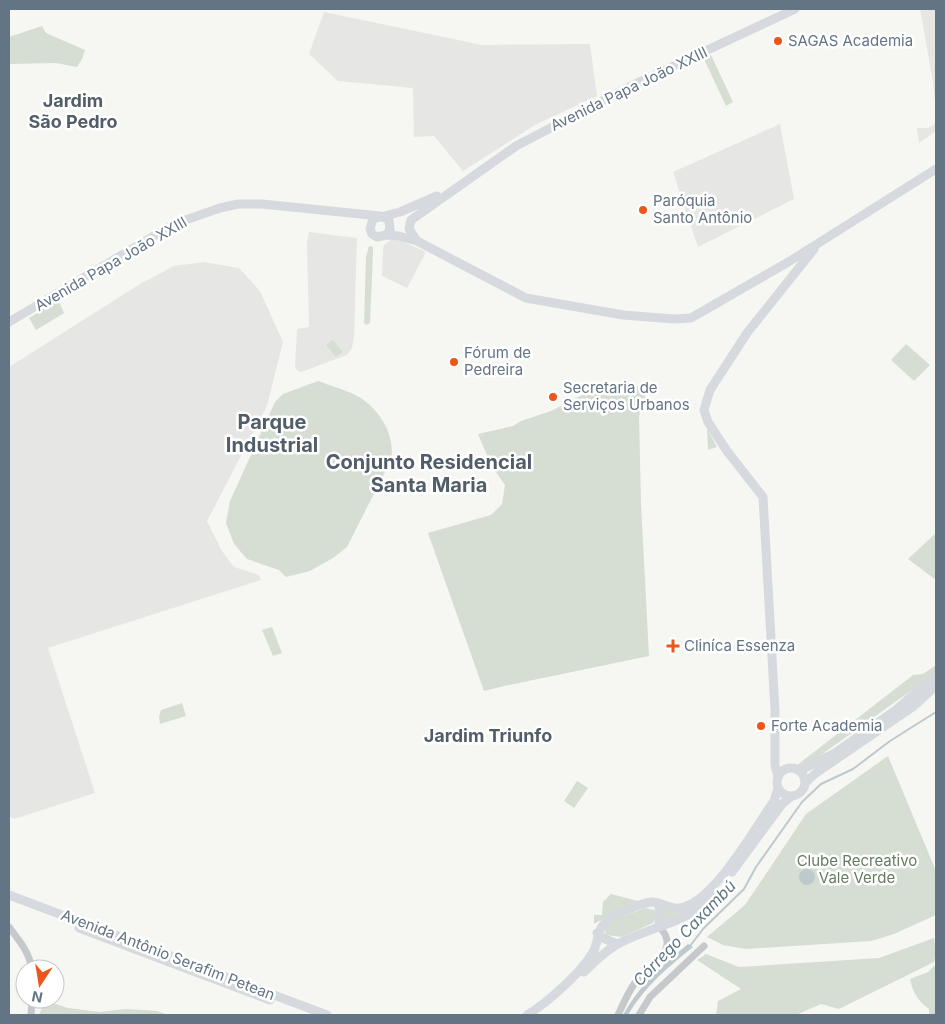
<svg xmlns="http://www.w3.org/2000/svg" width="945" height="1024" viewBox="0 0 945 1024" font-family="Inter,sans-serif">
<style>
.built{fill:#e6e7e5}
.green{fill:#d6ded3}
.water{fill:#bec9ce}
.lines{fill:none;stroke-linecap:round;stroke-linejoin:round}
.stream{stroke:#bec9ce;stroke-width:2}
.minor{stroke:#c5c9cc;stroke-width:7}
.major{stroke:#d6dadf;stroke-width:9}
.poi-dot{fill:#ed551b;stroke:#fff;stroke-width:2}
.labels{text-anchor:middle;stroke-width:5;stroke-linejoin:round;paint-order:stroke}
.poi-label{font-size:15px;fill:#637485;stroke:#fff;text-anchor:start}
.street-label{font-size:15px;fill:#637485;stroke:#fff}
.park-label{font-size:15px;fill:#667c62;stroke:#fff}
.water-label{font-size:16px;font-style:italic;fill:#5f7782;stroke:#fff}
.quarter-label{font-size:18px;font-weight:bold;fill:#515e69;stroke:#fff}
.district-label{font-size:20px;font-weight:bold;fill:#515e69;stroke:#fff}
</style>
<rect width="100%" height="100%" fill="#f6f6f2"/>
<!-- built -->
<path class="built" d="M920,9h16v104l-3,-31z
M324,12l158,33 108,-1 7,52 -62,29 -72,46 -29,-35 -20,1 -1,-49 -75,-7 -29,-27z
M936,119v12l-17,12 -2,-15h11l6,-3z
M780,124l14,75 -96,48 -25,-75z
M309,232l48,6 -3,99 -2,11 -5,7 -46,17 -3,-1 -3,-4 2,-38 12,-2 -2,-84z
M397,239l29,13 -19,36 -25,-12 1,-26 1,-5 7,-5z
M204,262l35,6 21,23 23,51 -16,64 -60,115 15,30 12,16 25,8 2,5 -213,68 47,145 -81,26 -5,-3v-449l131,-83 34,-18z"/>
<!-- green -->
<path class="green" d="M42,26l4,7 39,17 -3,9 -5,8 -21,-4 -47,1v-27z
M711,55l22,47 -7,4 -22,-47z
M369,246l4,1v6l-3,70 -4,2 -2,-2 2,-66z
M58,300l6,13 -28,17 -7,-12z
M333,340l10,12 -7,5 -10,-12z
M906,344l24,21 -16,16 -23,-21z
M318,381c13,5 29,9 41,16 20,12 37,38 32,63l-44,87 -14,11 -23,13 -24,6 -7,-7 -32,-11 -13,-15 -8,-21 4,-22 45,-99 8,-8z
M592,385l28,1 7,4 12,-4 7,8 -7,22 2,87 8,153 -145,30 -20,5 -56,-158 63,-18 11,-11 3,-19 -14,-20 -13,-31 35,-8 8,-5 30,-10 35,-18z
M707,428l10,19 -9,3z
M936,533v47l-28,-21z
M272,627l10,26 -9,3 -11,-26z
M936,665v6l-17,14 -108,77 -9,4h-6l117,-91 10,-1z
M182,703l4,13 -26,8 -1,-7 2,-7z
M888,756l48,115v44l-42,19 -23,7 -125,8 -23,-4 -16,-8 38,-32 61,-91z
M577,781l11,7 -14,20 -10,-7z
M611,894l27,7 -23,11 -21,12v-9h8l1,-13z
M645,908l9,2 2,6 -3,7 -31,14 -16,-2 -2,-6 9,-9z
M662,909l18,3 7,-1 -24,11z
M934,938l2,14 -2,10 -95,47 -18,-5 -25,11h-80l2,-14 23,-12 -44,-29 9,-6 33,13 140,-9z
M936,964v51h-7v-6c-11,-8 -16,-16 -19,-30l18,-7z
M50,1002l18,6 31,4 27,-3 31,2 11,4h-129l3,-7z"/>
<!-- water -->
<path class="water" d="M799 877a8 8 0 1 1 16 0a8 8 0 1 1-16 0Z
M688,944l5,3c-25,20 -49,40 -65,68h-5c18,-32 38,-48 65,-71z"/>
<g class="lines">
<!-- stream -->
<path class="stream" d="M690,946l13,-17 41,-40 12,-22 46,-65 19,-18 32,-15 37,-28 46,-29"/>
<!-- minor -->
<path class="minor" d="M9,927c10,13 20,25 23,42
M31,1015l1,-16
M618,1015c5,-11 11,-25 19,-35 14,-15 45,-32 22,-53
M639,1015l11,-18 54,-51"/>
<!-- major -->
<path class="major" d="M383,217l6,3 1,10 -4,5 -9,2 -5,-3 -2,-5 3,-10 27,-7 37,-16
M386,235l13,1 18,5 109,57 97,17 51,4 17,-1 99,-57 146,-92
M417,241l-8,-12 2,-9 105,-74 117,-61 162,-76
M9,322l165,-98 46,-16 18,-4h24l118,12
M777 782a14 14 0 1 1 28 0a14 14 0 1 1-28 0Z
M799,771l36,-18 61,-43 40,-35
M778,777l-3,-12v-55l-12,-213 -36,-46 -19,-29 -4,-12 6,-20 37,-57 67,-84
M805,783l11,-10 98,-67 22,-20
M732,872l50,-68 10,-8
M9,895l318,120
M659,905v22
M79,928l191,72
M597,933l6,5 14,6
M584,972c10,-10 20,-20 32,-27 32,-18 74,-22 99,-51
M527,1015c20,-12 55,-43 66,-63 7,-13 2,-22 16,-33 6,-5 33,-16 42,-17 12,0 19,9 33,5 32,-9 70,-78 90,-106l4,-13"/>
</g>
<!-- markers -->
<g class="poi-dot">
<circle cx="778" cy="41" r="5"/>
<circle cx="643" cy="210" r="5"/>
<circle cx="454" cy="362" r="5"/>
<circle cx="553" cy="397" r="5"/>
<path d="M670.5 638.5h5v5h5v5h-5v5h-5v-5h-5v-5h5z"/>
<circle cx="761" cy="726" r="5"/>
</g>
<g class="labels">
<!-- poi labels -->
<g class="poi-label">
<text x="788" y="46">SAGAS Academia</text>
<text x="653" y="206">Paróquia<tspan x="653" dy="17">Santo Antônio</tspan></text>
<text x="464" y="358">Fórum de<tspan x="464" dy="17">Pedreira</tspan></text>
<text x="563" y="393">Secretaria de<tspan x="563" dy="17">Serviços Urbanos</tspan></text>
<text x="684" y="651">Cliníca Essenza</text>
<text x="771" y="731">Forte Academia</text>
</g>
<!-- street labels -->
<g class="street-label">
<text transform="translate(629 89) rotate(-26)" y="5">Avenida Papa João XXIII</text>
<text transform="translate(111 264) rotate(-30)" y="5">Avenida Papa João XXIII</text>
<text transform="translate(168 955) rotate(21)" y="5">Avenida Antônio Serafim Petean</text>
</g>
<!-- park labels -->
<g class="park-label">
<text x="857" y="866">Clube Recreativo<tspan x="857" dy="17">Vale Verde</tspan></text>
</g>
<!-- water labels -->
<g class="water-label">
<text transform="translate(684 933) rotate(-46)" y="6">Córrego Caxambú</text>
</g>
<!-- quarter labels -->
<g class="quarter-label">
<text x="73" y="107">Jardim<tspan x="73" dy="21">São Pedro</tspan></text>
<text x="488" y="742">Jardim Triunfo</text>
</g>
<!-- district labels -->
<g class="district-label">
<text x="272" y="429">Parque<tspan x="272" dy="23">Industrial</tspan></text>
<text x="429" y="469">Conjunto Residencial<tspan x="429" dy="23">Santa Maria</tspan></text>
</g>
</g>
<!-- border -->
<rect width="945" height="1024" fill="none" stroke="#637485" stroke-width="20"/>
<!-- north arrow -->
<g transform="translate(40 984) rotate(192)"><circle r="24" fill="#ffffff" stroke="#c1c7ce"/>
<path d="M0-4L9 19L0 12L-9 19Z" fill="#ed551b"/>
<text y="-8" font-size="14" font-weight="bold" text-anchor="middle" fill="#637485">N</text>
</g>
</svg>
